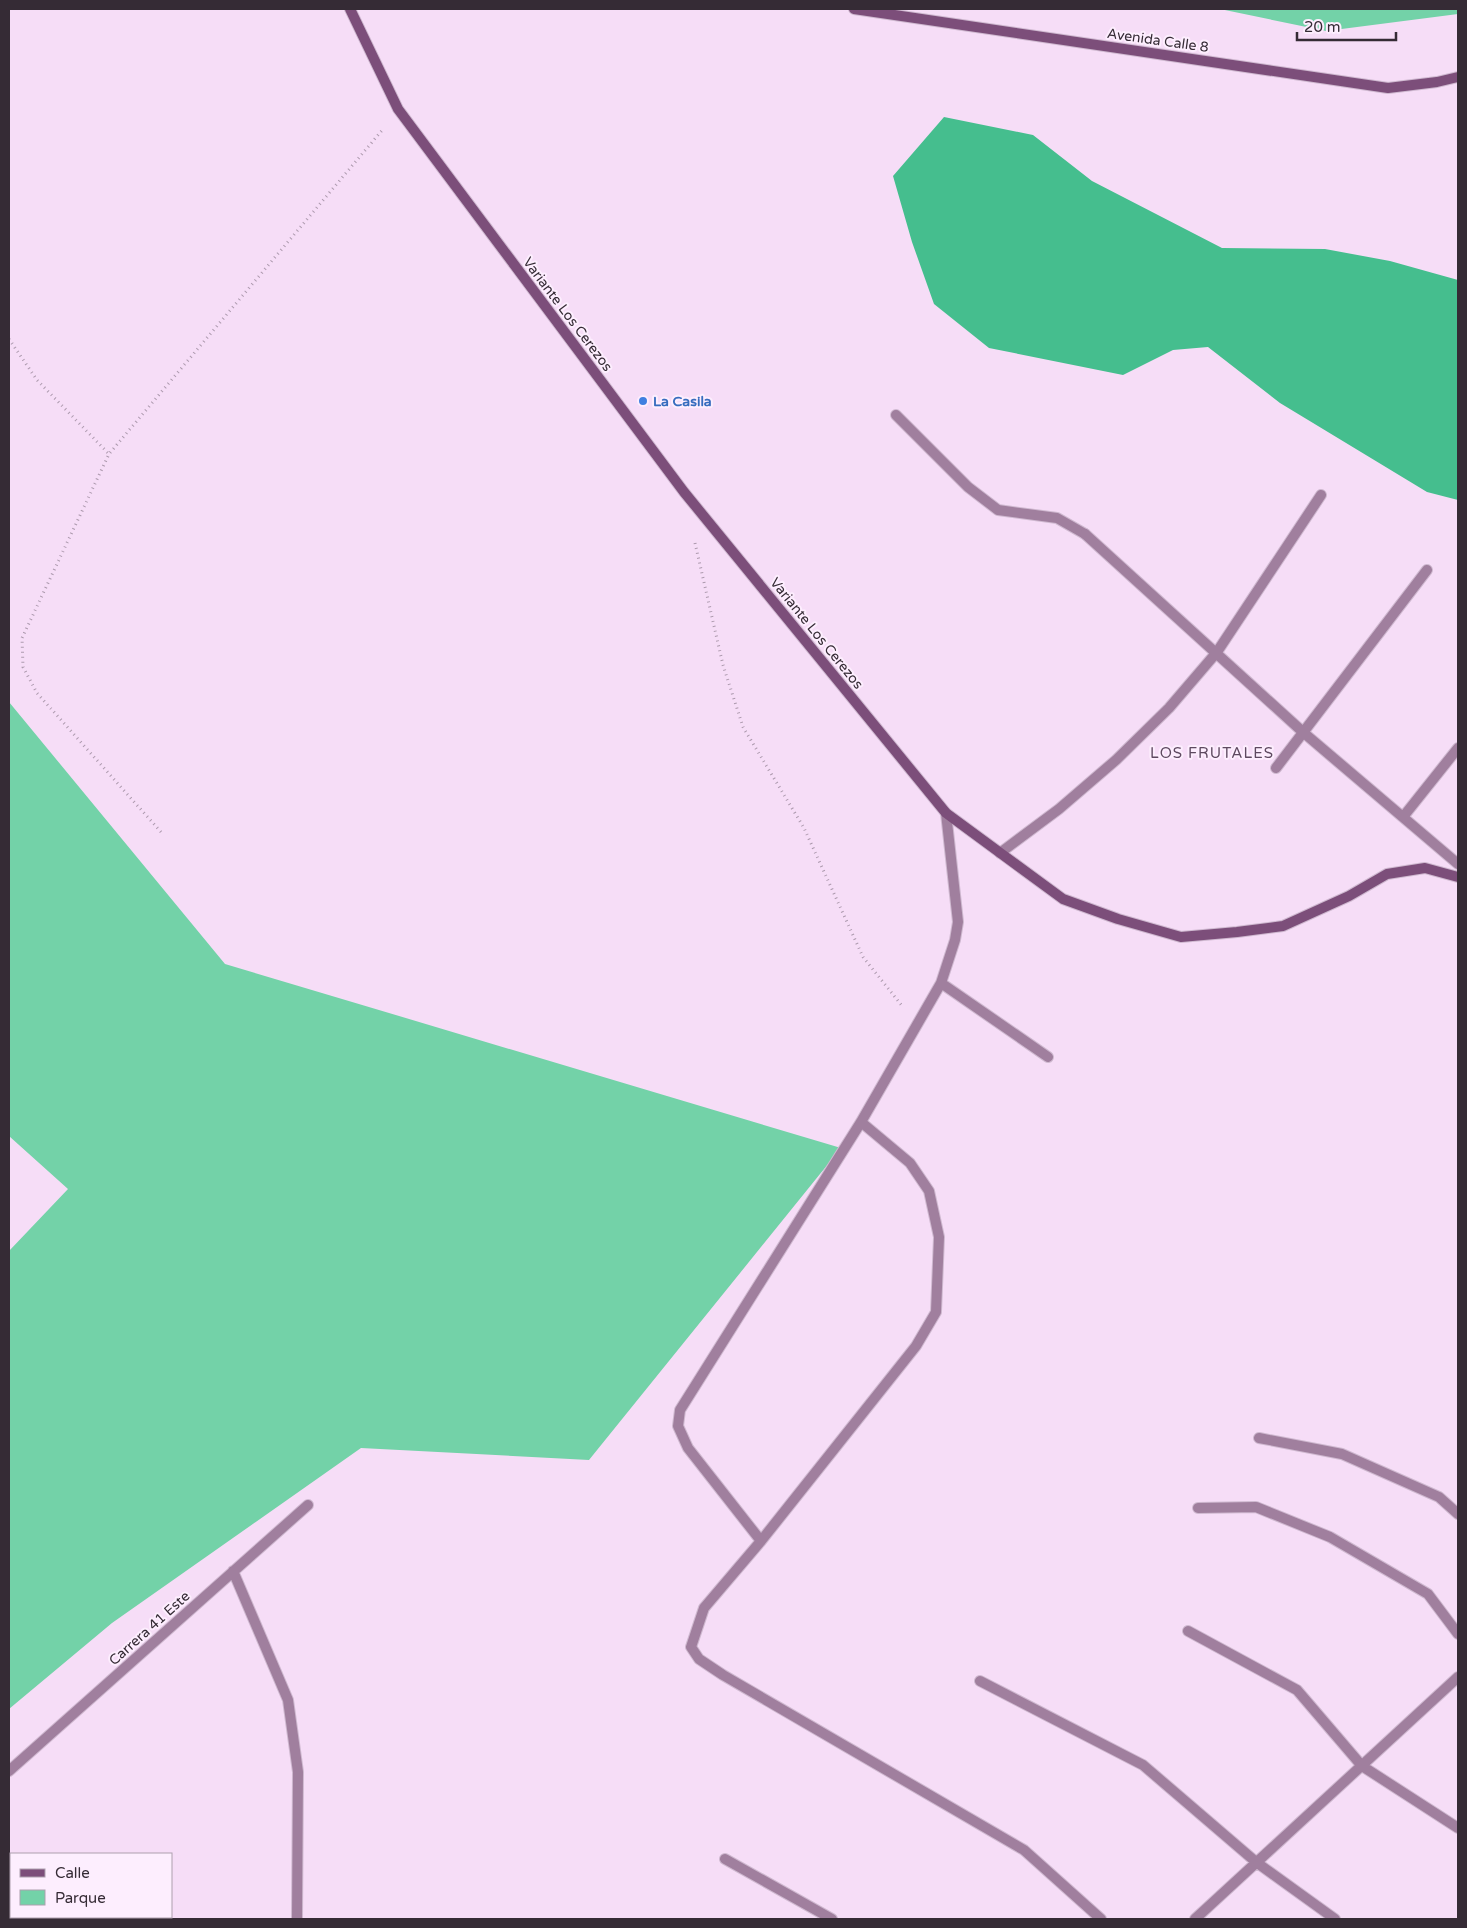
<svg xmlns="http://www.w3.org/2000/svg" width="1467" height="1928" viewBox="0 0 1467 1928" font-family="'Varela Round',sans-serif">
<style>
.green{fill:#73d2a8}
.forest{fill:#45be8e}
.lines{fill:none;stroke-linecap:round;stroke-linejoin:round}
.lane-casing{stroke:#cfb9d0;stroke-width:12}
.street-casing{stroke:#cfb9d0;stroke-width:12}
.secondary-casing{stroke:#cfb9d0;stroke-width:12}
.path{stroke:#ad9aae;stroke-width:3;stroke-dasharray:1 4;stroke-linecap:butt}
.lane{stroke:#a07f9e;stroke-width:10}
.street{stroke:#a07f9e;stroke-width:10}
.secondary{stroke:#7c4e7a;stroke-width:10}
.shop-dot{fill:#3f7fe0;stroke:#fdeefe;stroke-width:2}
.labels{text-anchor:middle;stroke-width:4;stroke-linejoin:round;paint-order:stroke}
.street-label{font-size:14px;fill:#352b35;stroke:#fdeefe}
.shop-label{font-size:14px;font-weight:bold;fill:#366cbe;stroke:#fdeefe;text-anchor:start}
.neighbourhood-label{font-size:15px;letter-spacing:1px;fill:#5e4960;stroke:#fdeefe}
</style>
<rect width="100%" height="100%" fill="#f6ddf7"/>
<!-- green -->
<path class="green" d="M1220,9h238v5l-132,17z
M9,702l216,262 616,184 -252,312 -228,-12 -249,175 -103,86v-458l59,-62 -59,-53z"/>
<!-- forest -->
<path class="forest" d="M944,117l89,18 59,46 130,67 103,1 65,12 68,19v220l-31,-8 -147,-89 -72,-56 -35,3 -50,25 -134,-27 -55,-44 -22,-62 -19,-66z"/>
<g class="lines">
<!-- lane casing -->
<g class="lane-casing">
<path id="lane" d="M896,415l72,72 30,23 59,8 28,16"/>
</g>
<!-- street casing -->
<g class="street-casing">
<path id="street" d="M1085,534l219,199 154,131
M1276,768l151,-198
M1403,817l55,-69
M1000,853l59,-44 57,-49 53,-52 48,-56 104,-157
M941,983l107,74
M861,1122l49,41 19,28 10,46 -3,75 -20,34 -155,195 -57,67 -13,39 8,12 24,16 301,175 77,69
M1259,1438l83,16 97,43 19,17
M1198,1508l58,-1 74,30 98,57 30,40
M761,1541l-73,-93 -10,-22 2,-16 181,-288 80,-139 14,-43 3,-18 -12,-109
M233,1571l55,129 10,72 -1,147
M1188,1631l109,59 65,76 96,62
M980,1681l163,84 113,97 79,57
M9,1771l299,-266
M725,1859l107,60
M91,1919l3,-2
M1195,1919l263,-242"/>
</g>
<!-- secondary casing -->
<g class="secondary-casing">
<path id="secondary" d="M350,9l48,100 286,383 262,321 117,86 55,20 63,18 56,-5 46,-6 66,-30 38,-22 38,-6 33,9
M854,9l534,79 49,-6 21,-5
M9,1883l2,3
M40,1917l2,2"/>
</g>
<!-- path -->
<path class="path" d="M9,339l28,41 72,74
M695,543l28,122 20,62 61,101 59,129 40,50
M161,832l-124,-139 -14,-26 -1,-29 87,-184 275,-326"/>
<!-- lane -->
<use href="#lane" class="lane"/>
<!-- street -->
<use href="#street" class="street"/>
<!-- secondary -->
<use href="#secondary" class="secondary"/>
</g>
<!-- markers -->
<circle class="shop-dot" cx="643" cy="401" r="5"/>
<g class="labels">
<!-- street labels -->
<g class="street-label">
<text transform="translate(1158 40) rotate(8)" y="5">Avenida Calle 8</text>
<text transform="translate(568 314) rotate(53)" y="5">Variante Los Cerezos</text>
<text transform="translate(817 633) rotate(51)" y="5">Variante Los Cerezos</text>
<text transform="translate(149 1628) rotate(-42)" y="5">Carrera 41 Este</text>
</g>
<!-- shop labels -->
<g class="shop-label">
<text x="653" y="406">La Casila</text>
</g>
<!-- neighbourhood labels -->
<g class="neighbourhood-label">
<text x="1212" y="758">LOS FRUTALES</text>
</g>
</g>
<!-- border -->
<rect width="1467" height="1928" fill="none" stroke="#352b35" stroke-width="20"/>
<!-- legend -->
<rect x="10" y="1853" width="162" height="65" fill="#fdeefe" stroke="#ada0ae"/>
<rect x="20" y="1869" width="25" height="8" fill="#7c4e7a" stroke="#ada0ae"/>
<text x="55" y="1878" font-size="15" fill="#352b35">Calle</text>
<rect x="20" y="1890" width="25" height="15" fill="#73d2a8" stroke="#ada0ae"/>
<text x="55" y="1903" font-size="15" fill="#352b35">Parque</text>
<!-- scale -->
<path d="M1297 32v8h99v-8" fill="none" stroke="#352b35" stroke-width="2.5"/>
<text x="1304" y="32" font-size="15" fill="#352b35" stroke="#fdeefe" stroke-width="4" paint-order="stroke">20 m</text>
</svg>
